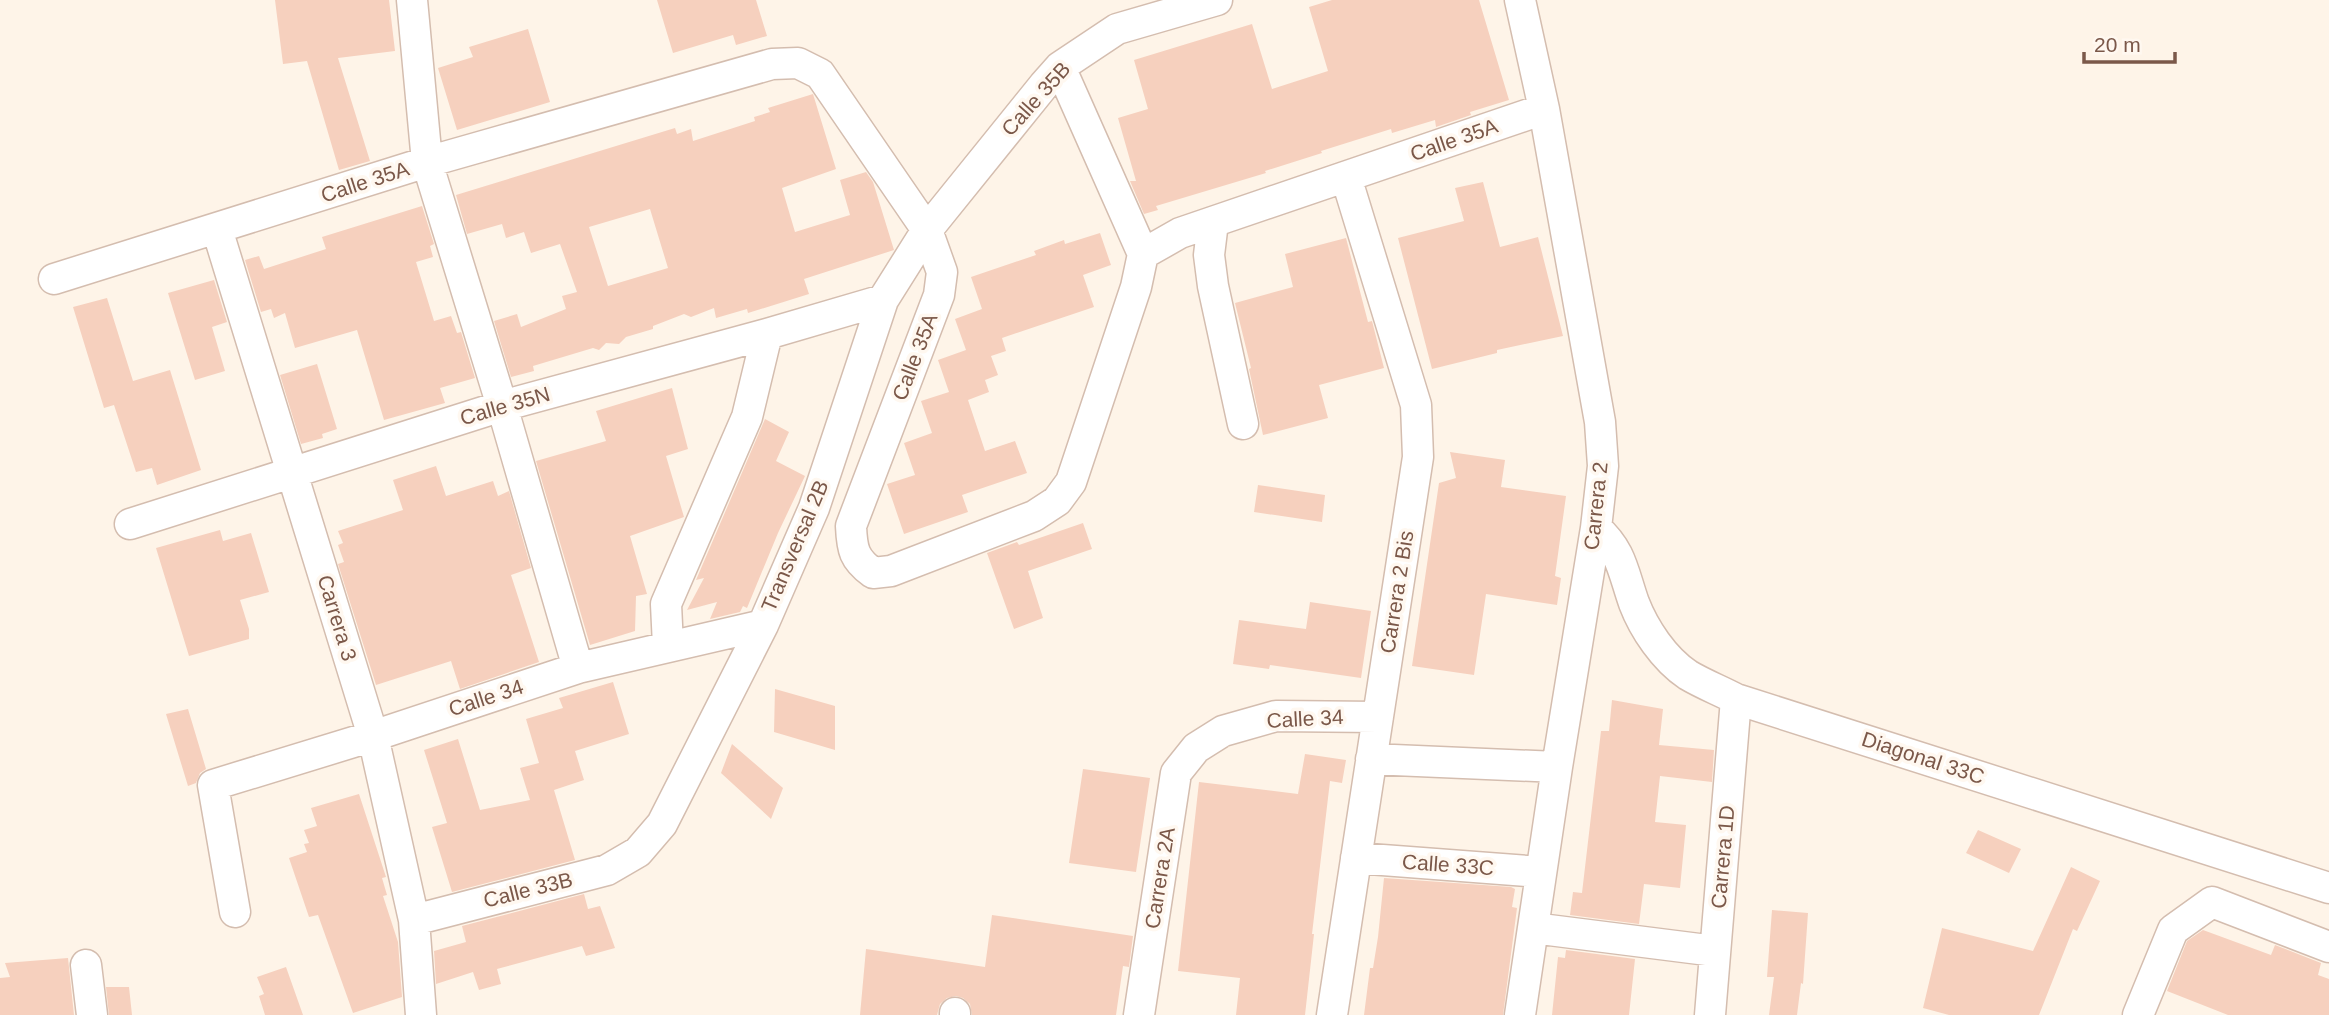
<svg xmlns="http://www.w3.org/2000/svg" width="2329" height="1015" viewBox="0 0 2329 1015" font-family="Arial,sans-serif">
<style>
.building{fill:#f6d0be;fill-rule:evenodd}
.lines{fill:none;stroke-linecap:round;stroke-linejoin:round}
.minor-casing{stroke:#d4bdaf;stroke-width:33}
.minor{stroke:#fff;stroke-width:30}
.labels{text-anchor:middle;stroke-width:7;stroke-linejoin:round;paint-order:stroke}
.street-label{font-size:21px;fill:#7b5849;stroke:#fff8f0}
</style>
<rect width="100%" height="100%" fill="#fef4e8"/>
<!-- building -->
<path class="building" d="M275,0h114l6,51 -57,7 32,103 -31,9 -32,-109 -24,3z
M657,0h99l11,36 -31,9 -3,-10 -60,18z
M1332,0h147l30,100 -39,12 1,3 -35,12 -1,-7 -43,13 -1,-4 -70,22 1,2 -57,18 1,2 -110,33 2,4 -14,4 -14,-33h6l-18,-63 30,-9 -14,-49 118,-36 20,65 56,-18 -19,-64z
M528,29l22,73 -93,28 -19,-62 35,-11 -4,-10z
M813,94l23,75 -54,19 13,44 55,-17 -10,-35 26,-8 7,10 21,68 -90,29 5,15 -61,19 -1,-4 -31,9 -2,-10 -23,9 -7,-3 -31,12v3l-27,8 -7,7 -13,-1 -7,7 -6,-2 -60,18 1,5 -23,6 -17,-56 23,-7 4,13 45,-18 -4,-13 15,-4 -17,-48 -29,9 -7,-21 -18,6 -4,-14 -35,10 -11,-39 219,-67 2,6 14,-5 2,12 62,-20 -1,-4 16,-5 -2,-4zM650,209l18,59 -60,18 -19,-59z
M1483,182l17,65 38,-10 25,99 -66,14v3l-65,16 -34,-131 66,-17 -9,-33z
M422,206l12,38 -4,2 3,11 -17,5 18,59 17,-5 6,17 4,-1 14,46 -35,10 5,15 -61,17 -27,-90 -62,18 -10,-35 -11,5 -3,-9 -10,3 -16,-52 14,-4 5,13 62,-20 -4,-12z
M1100,233l11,32 -28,10 11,32 -92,31 4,13 -15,5 7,19 -13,5 4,12 -21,8 17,51 30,-10 12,32 -65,22 6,17 -64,22 -17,-50 28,-9 -11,-32 28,-10 -11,-32 28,-9 -11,-32 28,-10 -11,-31 27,-10 -11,-32 65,-22 -2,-4 30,-11 1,4z
M1346,238l22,84 4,-1 12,47 -65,17 9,33 -65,17 -14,-66 2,-1 -16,-65 58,-16 -8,-33z
M214,280l13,42 -15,5 13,44 -30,9 -27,-87z
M107,298l26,83 37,-11 31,100 -44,15 -5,-17 -16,4 -22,-67 -10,3 -31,-101z
M317,364l20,65 -15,5 1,4 -22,6 -21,-69z
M672,388l16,61 -22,7 18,61 -54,19 17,58 -11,2 -1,35 -45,14 -54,-184 70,-20 -10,-30z
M765,419l24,13 -13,29 29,15 -27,57 -31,75 -4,-2 -3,6 -30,7 7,-17 -30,8 17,-32 -8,2z
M1450,452l55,8 -4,27 65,9 -11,80 6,2 -4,27 -71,-11 -12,81 -62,-9 27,-183 17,-5z
M436,466l10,30 47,-15 5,15 11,-5 22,77 -20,7 28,87 -79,27 -9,-28 -75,24 -38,-121 6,-2 -6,-17 5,-2 -5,-12 65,-21 -10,-30z
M1258,485l67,10 -3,27 -68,-10z
M1083,523l9,26 -64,22 15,47 -29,11 -27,-76 30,-11 2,3z
M220,530l3,11 28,-8 18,59 -29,8 9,29v10l-60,17 -33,-108z
M1310,602l61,9 -10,67 -91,-13 -1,4 -36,-5 6,-44 67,9z
M613,682l16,52 -54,17 9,29 -30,10 21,70 -123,32 -20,-65 15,-4 -23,-73 34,-11 22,71 50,-10 -10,-32 19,-5 -13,-44 37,-11 -4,-10z
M775,689l60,17v44l-61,-18z
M1612,700l51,9 -4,36 55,5 -2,32 -52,-6 -5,46 31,3 -6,63 -36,-4 -5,40 -69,-9 3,-23 9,1 19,-162h8z
M188,709l18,60 -6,4 -4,10 -8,3 -22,-72z
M732,744l51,44 -12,31 -50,-46z
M1305,754l41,6 -4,23 -12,-2 -18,153h2l-9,81h-69l4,-37 -62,-7 21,-189 99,12z
M1083,769l67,9 -14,94 -67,-9z
M359,794l27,83 -4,1 5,17 -4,1 15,46 4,55 -49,16 -35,-98 -9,2 -20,-59 18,-6 -3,-8 5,-1 -5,-13 13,-4 -6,-18z
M1978,830l43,19 -12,24 -43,-20z
M2071,867l29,14 -23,50 -4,-2 -34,86h-90l-26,-7 19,-80 91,23z
M1384,878l127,9 4,2 -3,18 5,1 -14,107h-139l6,-47h3l5,-31z
M584,894l4,15 12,-3 15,42 -29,8 -4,-10 -85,23 4,15 -22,6 -6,-18 -37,12 -2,-33 32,-9 -4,-16z
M1772,910l36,3 -5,71 -2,-1 -4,32h-28l5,-38h-7z
M992,915l141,21 -4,31 -6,-1 -7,49h-144l-2,-11 -7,-6 -7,-2 -9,2 -7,6 -3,11h-77l6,-66 119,18z
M2203,930l68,25 4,-10 46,18 -3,12 11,4v36h-101l-61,-24 20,-50z
M1566,950l69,9 -6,56h-77l6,-58 7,1z
M68,958l6,57h-74v-37l10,-1 -5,-14z
M286,967l17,48h-38l-6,-19 5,-2 -7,-17z
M106,987h23l3,28h-23z"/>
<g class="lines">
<!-- minor casing -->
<g class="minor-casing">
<path id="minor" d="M412,0l15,162 75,244 76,262
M1520,0l24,109 56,313 3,44 -7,62 -39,239 -37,248
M1060,67l83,187
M1213,222l-4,33 4,31 30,138
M217,229l156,507 41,184 7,95
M54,279l373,-117 345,-98 26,-1 22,11 107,156 15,42 -3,23 -88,231c1,24 3,33 22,47l18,-2 143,-55 23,-15 14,-19 65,-195 7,-33 37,-21 364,-124
M130,524l372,-118 265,-72 116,-34
M1596,528c26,23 27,44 38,75 10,26 30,56 54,72 15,9 33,16 48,24l593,189
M668,646l-2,-42 81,-187 20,-83
M1371,759l186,8
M1356,858l185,14
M235,912l-22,-127 160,-49 205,-68 185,-43
M414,920l193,-50 31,-18 24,-28 101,-199 51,-117 69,-208 44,-70 117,-145 16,-18 57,-38 100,-29
M1533,928l182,23
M86,965l6,50
M955,1015v-2
M1139,1015l37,-242 20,-25 27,-17 53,-15 102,1
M1332,1015l86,-558 -2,-52 -70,-228
M1710,1015l26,-316
M2138,1015l35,-85 39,-28 117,45"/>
</g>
<!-- minor -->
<use href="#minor" class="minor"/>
</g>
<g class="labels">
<!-- street labels -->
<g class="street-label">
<text transform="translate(1036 99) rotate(-48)" y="7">Calle 35B</text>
<text transform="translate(1454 140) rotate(-19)" y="7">Calle 35A</text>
<text transform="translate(365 182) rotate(-18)" y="7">Calle 35A</text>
<text transform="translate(915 357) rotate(-69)" y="7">Calle 35A</text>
<text transform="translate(505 406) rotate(-16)" y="7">Calle 35N</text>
<text transform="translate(1596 506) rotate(-84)" y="7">Carrera 2</text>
<text transform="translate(795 546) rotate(-67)" y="7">Transversal 2B</text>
<text transform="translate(1397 592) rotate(-81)" y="7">Carrera 2 Bis</text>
<text transform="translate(337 618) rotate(73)" y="7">Carrera 3</text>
<text transform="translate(486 698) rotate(-18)" y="7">Calle 34</text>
<text transform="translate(1305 719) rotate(-3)" y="7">Calle 34</text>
<text transform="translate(1923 758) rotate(18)" y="7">Diagonal 33C</text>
<text transform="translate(1723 857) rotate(-85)" y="7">Carrera 1D</text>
<text transform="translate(1448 865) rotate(4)" y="7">Calle 33C</text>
<text transform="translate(1160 878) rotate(-81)" y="7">Carrera 2A</text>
<text transform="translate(528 890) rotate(-14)" y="7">Calle 33B</text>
</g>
</g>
<!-- scale -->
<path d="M2084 52v10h91v-10" fill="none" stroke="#7b5849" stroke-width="3.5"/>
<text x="2094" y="52" font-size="21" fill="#7b5849" stroke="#fff8f0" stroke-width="5" paint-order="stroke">20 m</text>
</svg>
